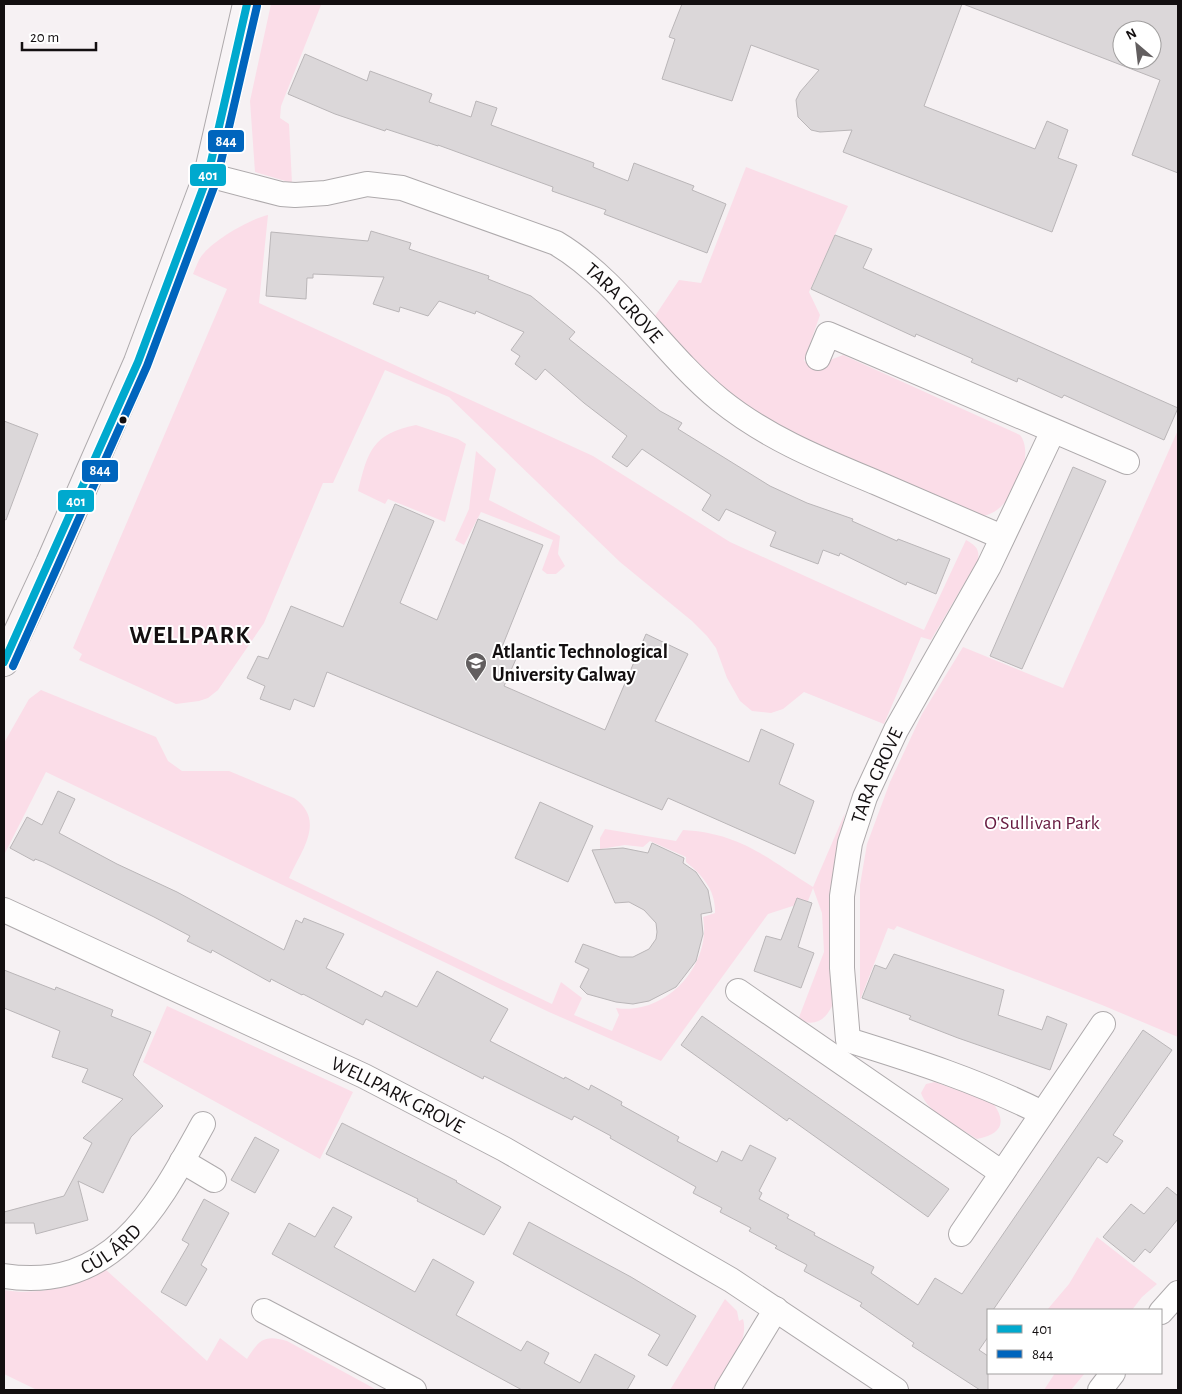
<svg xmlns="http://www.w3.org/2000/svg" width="1182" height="1394" viewBox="0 0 1182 1394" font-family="'Alegreya Sans',sans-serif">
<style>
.green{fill:#fbdde8}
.building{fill:#dbd7d9;stroke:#bab6b8;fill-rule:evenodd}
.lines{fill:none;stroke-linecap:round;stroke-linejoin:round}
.minor-casing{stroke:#aeaaac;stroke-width:26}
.secondary-casing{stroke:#aeaaac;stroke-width:30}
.minor{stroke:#fefdfd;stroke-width:24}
.secondary{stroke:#f8f4f6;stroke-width:28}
.bus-1-casing{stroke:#fff;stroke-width:11}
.bus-2-casing{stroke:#fff;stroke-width:11}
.bus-1{stroke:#00a9ce;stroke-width:8}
.bus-2{stroke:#0065bd;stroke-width:8}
.bus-dot{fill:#130f10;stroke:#fff;stroke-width:2}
.labels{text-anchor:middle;stroke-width:4;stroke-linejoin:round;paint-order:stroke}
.street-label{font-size:20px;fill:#130f10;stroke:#fff}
.poi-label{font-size:20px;font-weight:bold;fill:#130f10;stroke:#fff;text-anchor:start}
.park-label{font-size:20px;fill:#671a40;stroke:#fff}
.district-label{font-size:25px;font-weight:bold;letter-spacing:1px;fill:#130f10;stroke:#fff}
.line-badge{stroke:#fff;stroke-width:2}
.badge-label{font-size:14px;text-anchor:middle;font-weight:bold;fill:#fff}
</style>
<rect width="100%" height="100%" fill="#f6f1f3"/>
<!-- green -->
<path class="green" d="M271,4l50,1 -40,101 -1,12 9,6 3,59 -37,-11 -5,-71z
M746,167l102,39 -39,86 11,23 -16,46 19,9 7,-10 13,-5 177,80c17,21 -10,79 -38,81l-174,-71 -83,-53 -72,-73 26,-39 22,3z
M268,215l-9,88 334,153 137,86 194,88 42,-90c9,5 14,9 12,20l-47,80 -10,-3 -37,87 -80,-32 -21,17 -12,4 -19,-2 -12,-10 -13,-23 -11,-30 -9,-12 -15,-15 -72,-59 -171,-165 -64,-27 -52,113h-10l-59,140 -46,67 -10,8 -9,3 -23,3 -97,-44 3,-6 -9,-6 154,-359 -34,-15c3,-7 6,-16 11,-21 12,-14 46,-34 64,-38z
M416,425l42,14 8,5 -21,78 -57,-23 -3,5 -27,-13c10,-40 14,-57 58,-66z
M1178,430v607l-76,-32 -205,-79 -3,4 -6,-2 -28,72v-115l7,-41 23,-62 32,-68 41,-67 100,41z
M476,451l20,18 -7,31 71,36 -2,18 7,12 -9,8h-9l-5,-4 11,-30 -72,-28 -17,33 -9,-5 14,-31z
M41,690l115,47 12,24 14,10h47l65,27c33,23 6,54 -5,80l263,126 9,-22 21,16 -8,17 38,16 7,-16 -3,-7c50,8 96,-43 87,-91l12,-4c1,-23 -13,-38 -29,-51v-5l-36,-16 -7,6 -18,-2 -25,4v-11l5,-9 71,12 7,-11c57,3 84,28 130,57l32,-74 -9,42 -7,47 3,104c-8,16 -18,20 -34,14l26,-68 -2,-39 -9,-25 -5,13 -40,13 -107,147 -112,-49 -503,-240 -42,83v-112l25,-44z
M167,1006l186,86 -33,67 -177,-97z
M935,1082l58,21c15,21 7,31 -16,36 -18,-12 -49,-25 -56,-46l5,-9z
M1097,1237l60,47 -15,13 -10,13h-85l22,-26z
M105,1269l102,92 13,-23 27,21c12,-19 17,-25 40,-18l90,49h-340l-33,-16v-84c35,6 70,-4 101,-21z
M725,1299l12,12 2,10 4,-2c7,24 -19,52 -30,71h-43z
M1055,1373h30l-14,17h-27z"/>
<!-- building -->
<path class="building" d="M682,4h280l-38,102 111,43 12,-28 21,9 -10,28 19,7 -25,67 -209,-80 9,-22 -32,2 -9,-2 -13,-13 -2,-17 4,-8 19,-22 -68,-25 -19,56 -70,-22 13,-40 -6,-2z
M963,4h215v169l-46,-18 28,-75zM1122,30h30v30h-30z
M305,54l62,27 3,-10 62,23 -3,8 42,15 5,-16 21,7 -6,17 103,38 -1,4 35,14 6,-18 60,23 -2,4 34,14 -19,49 -103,-39 2,-4 -54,-19 1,-4 -115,-42v1l-52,-17 -1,2 -50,-17 -47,-20z
M371,231l40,12 -2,6 80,27 -1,3 43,17 44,36 -6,7 91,72 22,12 -4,6 92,57 37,17 46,16 -1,2 45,20 1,-2 52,20 -14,35 -29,-12 -1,3 -66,-32 -1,3 -16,-6 -5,14 -48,-18 6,-14 -50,-23 -7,12 -17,-11 9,-15 -69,-46 -15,18 -15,-10 15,-21 -43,-33 -39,-34 -9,11 -21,-16 5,-8 -9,-6 13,-18 -48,-21 -1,3 -36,-13 -11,15 -28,-9 -1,5 -26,-8 11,-27 -71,-3v4h-6l-1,21 -40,-3 5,-64 97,9z
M835,235l37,14 -9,19 315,140 -14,32 -100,-45 -2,3 -44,-20 -1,4 -46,-20 2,-3 -57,-25 -1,3 -104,-48z
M4,421l34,13 -32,86 -2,-1z
M1073,467l33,14 -84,188 -32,-13z
M395,504l39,17 -34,82 37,17 41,-101 65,26 -43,107 16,7 -12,27 101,44 41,-96 42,20 -33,67 94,41 12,-33 33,15 -15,40 35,17 -19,53 -127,-56 -6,12 -335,-138 -13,35 -20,-8 -4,11 -30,-11 5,-13 -18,-8 11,-22 10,3 23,-53 52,21z
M58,791l17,8 -16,34 58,31 60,28 107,58 12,-30 6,3 2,-5 40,16 -18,34 56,29 3,-6 32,16 20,-36 71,38 -18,32 74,38 1,-2 24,13 2,-5 31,17 -1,3 58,32 -2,4 40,21 5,-11 20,10 8,-16 26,13 -17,33 3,2 -3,6 30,16 -2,3 28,15 -1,2 60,32 -3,6 47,32 17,-27 27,16 181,-264 29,20 -59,85 10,6 -16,22 -9,-6 -105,153h-5v27l-9,13 9,6v34h-8l-68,-44 2,-3 -54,-37 2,-3 -58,-32 3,-6 -32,-17 2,-2 -28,-15 2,-3 -31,-16 2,-4 -29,-15 3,-6 -86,-49 1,-2 -37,-20 -2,4 -88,-44 -1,3 -117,-60 -3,6 -60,-31 -1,1 -31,-16 -1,3 -58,-32 -1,3 -24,-12 3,-5 -36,-19 -111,-55 -8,-3 -1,2 -24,-13 17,-31 15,8z
M540,802l53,24 -25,56 -53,-24z
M652,843l32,15 -1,5 13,9 12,18 4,22 -11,2 2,20 -7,27 -20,26 -27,14 -16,3 -17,-2 -29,-8 -7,-7 9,-18 -14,-7 8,-18 37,13h13l16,-8 7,-10 1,-7 -1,-9 -12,-13 -15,-8 -14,1 -23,-53 31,-2 25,5z
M797,898l15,5 -14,44 16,6 -13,35 -47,-17 12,-35 15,4z
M894,954l110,36 -6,25 44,15 5,-14 20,8 -17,46 -92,-32 -49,-19 2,-3 -49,-18 13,-33 11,4z
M4,970l51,20 1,-3 57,23 -2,6 40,16 -18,43 30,31 -32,31 -28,56 -25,-12 10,39 -52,14 -2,-11h-30v-11l60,-16 28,-53 -9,-5 40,-39 -41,-17 6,-13 -36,-12 8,-26 -56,-23z
M702,1016l247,173 -21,28 -139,-99 -2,3 -106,-76z
M342,1123l115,58 -1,1 45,25 -17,28 -67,-34 1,-2 -92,-45z
M255,1137l24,13 -24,43 -24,-13z
M1167,1187l11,9v23l-28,34 -5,-4 -11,13 -31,-25 28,-33 13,10z
M204,1199l25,14 -28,52 6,4 -21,37 -25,-14 28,-48 -7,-4z
M333,1207l19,10 -18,30 81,45 18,-33 41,23 -18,33 65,36 6,-10 22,12 -5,10 36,20 15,-29 40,22 -8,14h-105l-250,-136 17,-31 26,14z
M529,1222l102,55 65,39 -29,50 -19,-11 12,-20 -147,-81z"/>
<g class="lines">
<!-- minor casing -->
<g class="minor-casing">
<g id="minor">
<path id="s1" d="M208,175l73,19 14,1 31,-2 41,-9 35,4 154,55c64,38 105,109 164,157 47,38 102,60 157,83 42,18 84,36 125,54"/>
<path d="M818,358l10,-24 299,128"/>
<path id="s2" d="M4,910l360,166 140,73 227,131 165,110"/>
<path d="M738,991l264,182"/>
<path id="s3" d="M1042,1113c-64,-32 -126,-52 -194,-73l-6,-72v-72l8,-53 15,-46 31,-67 93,-164 64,-135"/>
<path d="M182,1161l32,19"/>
<path d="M961,1234l142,-210"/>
<path id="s4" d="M4,1276c110,17 154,-71 199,-152"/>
<path d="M264,1311l150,79"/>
<path d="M1161,1312l17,-19"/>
<path d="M727,1390l49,-81"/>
<path d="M1100,1390l13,-17"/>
</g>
</g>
<!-- secondary casing -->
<g class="secondary-casing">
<path id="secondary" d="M4,662l46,-99 88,-201 70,-187 39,-171"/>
</g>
<!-- minor -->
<use href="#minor" class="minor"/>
<!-- secondary -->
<use href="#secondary" class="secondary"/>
<!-- bus-1 casing -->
<g class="bus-1-casing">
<path id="bus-1" d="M4,662l134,-300 70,-187 39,-171"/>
</g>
<!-- bus-2 casing -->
<g class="bus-2-casing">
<path id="bus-2" d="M13,666l134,-300 70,-187 40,-173"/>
</g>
<!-- bus-1 -->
<use href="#bus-1" class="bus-1"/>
<!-- bus-2 -->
<use href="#bus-2" class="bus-2"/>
</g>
<!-- icons -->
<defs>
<g id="university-pin" transform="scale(1.125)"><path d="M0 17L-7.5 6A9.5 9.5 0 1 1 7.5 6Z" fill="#625e5f" stroke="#fff"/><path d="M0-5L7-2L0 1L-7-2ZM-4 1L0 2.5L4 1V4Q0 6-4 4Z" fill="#fff"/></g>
</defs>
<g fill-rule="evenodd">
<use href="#university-pin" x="476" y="663"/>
</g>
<!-- markers -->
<circle class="bus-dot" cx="123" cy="420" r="4.5"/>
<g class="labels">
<!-- street labels -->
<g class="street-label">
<text dy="7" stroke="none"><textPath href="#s1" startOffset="452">TARA GROVE</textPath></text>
<text dy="7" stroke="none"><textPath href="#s3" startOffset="478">TARA GROVE</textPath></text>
<text dy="7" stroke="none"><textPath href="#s2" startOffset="435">WELLPARK GROVE</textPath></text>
<text dy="7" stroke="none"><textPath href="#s4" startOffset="114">CÚL ÁRD</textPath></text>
</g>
<!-- poi labels -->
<g class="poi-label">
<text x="492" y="658">Atlantic Technological<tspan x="492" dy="23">University Galway</tspan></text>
</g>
<!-- park labels -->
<g class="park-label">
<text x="1042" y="829">O'Sullivan Park</text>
</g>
<!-- district labels -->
<g class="district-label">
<text x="190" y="643">WELLPARK</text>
</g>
</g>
<g class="line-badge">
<rect x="207" y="129" width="38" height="24" rx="5" fill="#0065bd"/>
<rect x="189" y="163" width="38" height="24" rx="5" fill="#00a9ce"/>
<rect x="81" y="459" width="38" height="24" rx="5" fill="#0065bd"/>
<rect x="57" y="489" width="38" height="24" rx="5" fill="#00a9ce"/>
</g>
<g class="badge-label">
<text x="226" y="146">844</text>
<text x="208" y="180">401</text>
<text x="100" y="475">844</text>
<text x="76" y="506">401</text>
</g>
<!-- border -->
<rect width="1182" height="1394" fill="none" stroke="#130f10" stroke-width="10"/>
<!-- legend -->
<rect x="987" y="1309" width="175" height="65" fill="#ffffff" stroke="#a19f9f"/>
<rect x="997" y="1325" width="25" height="8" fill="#00a9ce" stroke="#a19f9f"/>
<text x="1032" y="1334" font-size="15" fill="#130f10">401</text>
<rect x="997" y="1350" width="25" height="8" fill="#0065bd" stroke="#a19f9f"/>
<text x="1032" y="1359" font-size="15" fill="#130f10">844</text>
<!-- north arrow -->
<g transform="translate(1137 45) rotate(332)"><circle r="24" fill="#ffffff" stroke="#a19f9f"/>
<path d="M0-4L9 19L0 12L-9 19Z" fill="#625e5f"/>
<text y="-8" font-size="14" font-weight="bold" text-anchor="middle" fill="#130f10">N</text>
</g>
<!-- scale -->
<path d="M22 42v8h74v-8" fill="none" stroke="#130f10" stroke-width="2.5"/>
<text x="30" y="42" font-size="15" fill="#130f10" stroke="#ffffff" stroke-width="4" paint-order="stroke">20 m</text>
</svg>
